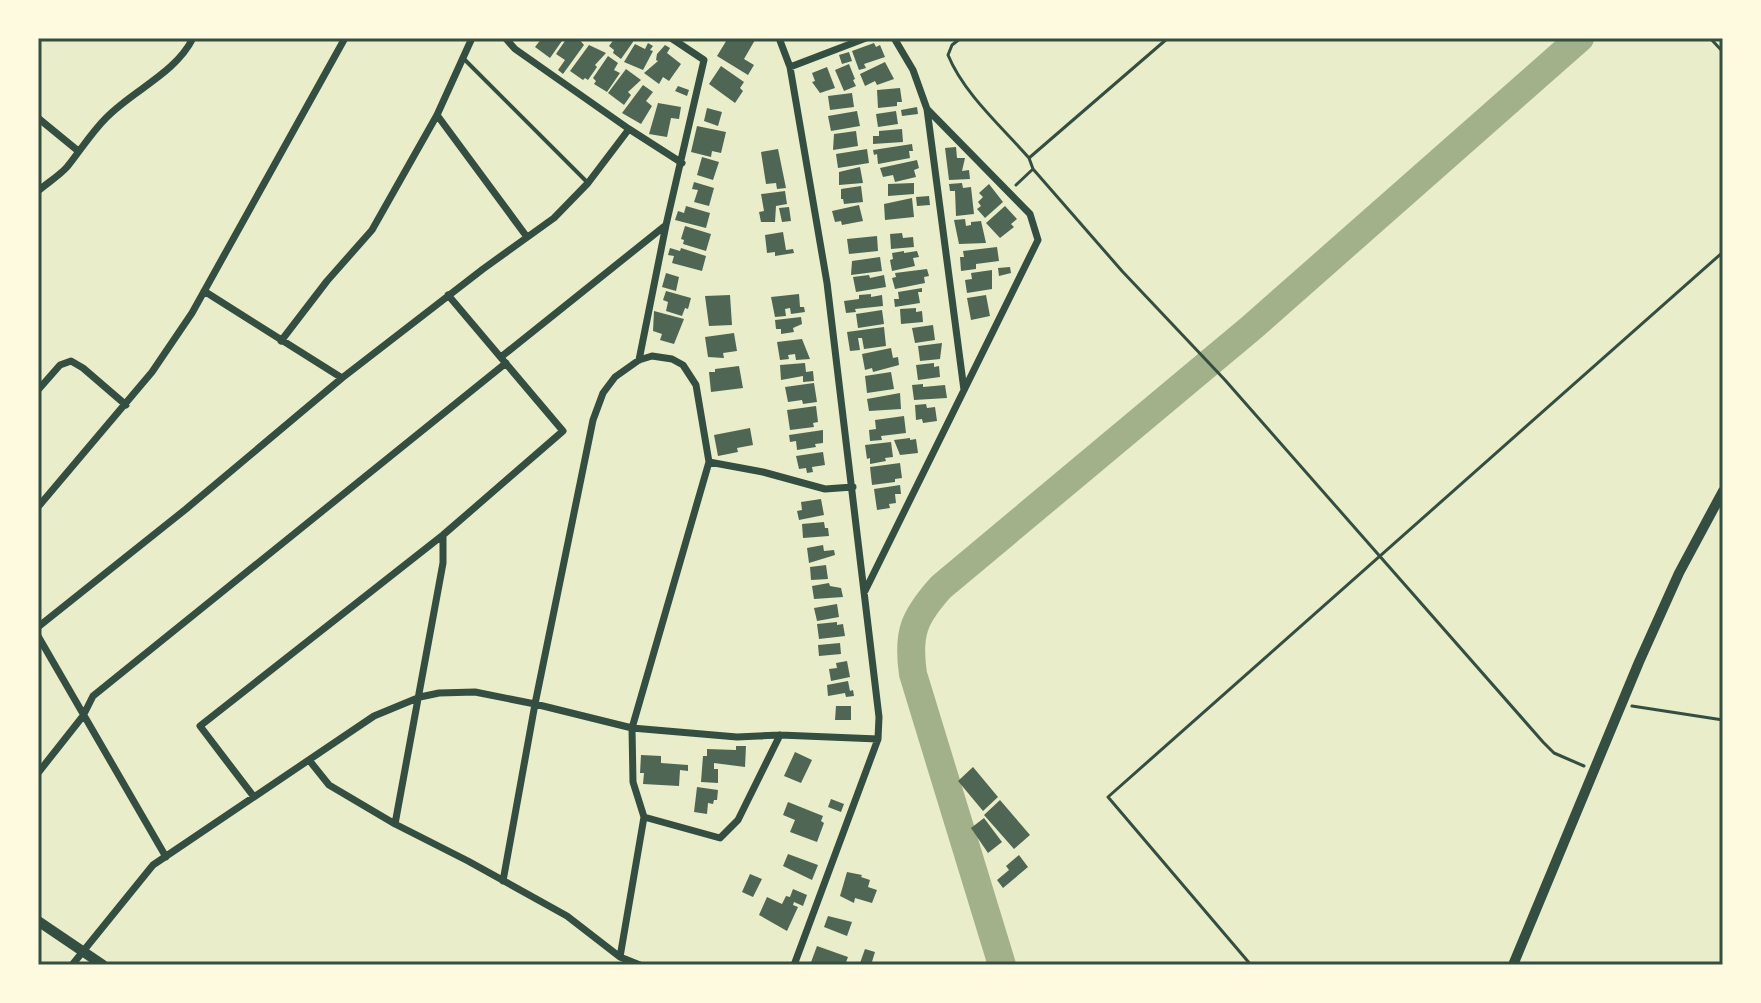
<svg xmlns="http://www.w3.org/2000/svg" width="1761" height="1003" viewBox="0 0 1761 1003" font-family="Lora,serif">
<style>
.lines{fill:none;stroke-linecap:round;stroke-linejoin:round}
.river{stroke:#a3b18a;stroke-width:28}
.building{fill:#4f6655}
.path{stroke:#344e41;stroke-width:3}
.service{stroke:#344e41;stroke-width:4}
.minor{stroke:#344e41;stroke-width:7}
.secondary{stroke:#344e41;stroke-width:10}
.neatline{fill:none;stroke:#344e41;stroke-width:3}
</style>
<rect width="100%" height="100%" fill="#e9edc9"/>
<g class="lines">
<!-- river -->
<path class="river" d="M1002,965l-89,-291c-6,-41 1,-57 28,-87l310,-259 329,-290"/>
</g>
<!-- building -->
<path class="building" d="M542,38h22l-14,20 -15,-11z
M567,38h11l6,7 -21,29 -5,-4 7,-10 -9,-6z
M615,38h18v4l-12,17 -8,-6 1,-3 -5,-4z
M728,38h23l4,2 -11,19 10,6 -6,10 -31,-19z
M648,43l5,3 -3,4 3,1 -10,19 -19,-8 11,-18 10,5z
M874,43l2,4 4,-2 5,12 -21,7 2,4 -7,2 -7,-19z
M589,45l17,8 -11,12 2,2 -9,13 -3,-2 -2,2 -13,-9z
M665,45l5,3 -3,5 14,11 -12,17 -6,-4 -4,7 -15,-11 14,-12 -2,-1 1,-6z
M849,52l3,9 -10,3 -3,-9z
M608,56l10,7 -4,7 6,3 -13,19 -13,-8 2,-3 -3,-3z
M885,62l9,17 -17,6 -2,-4 -10,5 -5,-12z
M849,64l6,15 -2,1 3,6 -12,5 -9,-21z
M721,66l23,16 -4,6 3,3 -8,12 -26,-19z
M827,67l8,21 -15,5 -8,-11 3,-1 -3,-8z
M626,69l15,11 -13,12 3,3 -7,10 -16,-12z
M643,85l10,7 -7,9 6,5 -11,18 -19,-11z
M678,86l11,4 -2,6 -12,-5z
M900,88l2,14h-5v4l-19,2 -1,-18z
M852,93l2,14 -24,3 -2,-14z
M658,103l23,4 -2,12 -8,-1 -4,19 -18,-3z
M917,107l1,7 -16,2 -1,-6z
M707,108l15,4 -4,14 -14,-5z
M857,111l3,15 -29,5 -3,-15z
M896,111l2,13 -20,3 -2,-13z
M697,126l29,6 -5,21 -9,-2 -1,6 -20,-5z
M902,129l1,13 -30,2v-8h6v-5z
M856,131l2,15 -25,4 1,-16z
M912,144l1,7h-4l1,7 -32,6 -1,-10 -3,1 -1,-5z
M956,147l1,11h8l-3,13 7,-1 1,9 -21,1 -4,-32z
M778,149l8,39 -9,1 -1,-6 -10,1 -5,-32z
M867,149l2,14 -31,5 -2,-14z
M702,157l17,5 -6,18 -16,-5z
M917,160l2,8 -5,2 2,7 -21,5 -2,-7 -10,2 -3,-9z
M860,167l3,16 -24,2v-13z
M694,182l20,6 -5,18 -15,-4 4,-12 -6,-1z
M914,183v11l-26,2v-12z
M962,183l1,5 8,-1 3,27 -18,2 -1,-25h-5l-1,-7z
M989,184l14,18 -18,16 -8,-9 4,-3 -3,-4 5,-5 -4,-4z
M861,186l2,16 -19,2 -1,-5h-2v-10z
M785,191l2,13 -11,2 -1,16h-14l-2,-10 5,-1 -3,-17z
M929,196l1,9 -13,1 -1,-9z
M912,198l2,19 -29,3 -1,-16z
M859,205l4,16 -21,4 -1,-4 -6,1 -3,-11z
M686,206l24,7 -4,15 -31,-8 3,-9 6,2z
M1005,206l12,13 -6,5 3,3 -14,11 -14,-15z
M789,207l2,14 -9,1 -3,-14z
M965,219l1,7 5,-1v-3l10,-1 5,22 -27,1 -5,-24z
M685,226l26,8 -5,17 -23,-7 1,-4 -3,-1z
M783,232l3,18 7,-1 1,4 -19,3v-4l-8,1 -2,-18z
M902,233l1,5 10,-1 1,10 -23,2 -1,-15z
M877,236l1,15 -29,3 -2,-15z
M997,247l2,14 -23,3v5l-15,2 -1,-14h4l-1,-6z
M670,248l10,3 1,-3 25,8 -4,15 -30,-8 2,-7 -6,-1z
M904,251v2l13,-2 2,6 -6,1 2,8 -23,5 -2,-11 3,-1 -1,-6z
M880,257l2,14 -31,4 1,-14z
M1010,267l1,6 -12,3 -1,-8z
M927,269l2,7 -5,1 1,6 -30,6 -3,-11 4,-1 -1,-4z
M992,270v19l-25,4 -2,-13 7,-1 -1,-6z
M666,273l13,4 -3,14 -14,-4z
M869,275l1,3 14,-3 2,12 -30,5 -3,-15z
M922,288v4h-4l2,11 -25,4 -1,-8h5l-1,-7z
M666,291l25,7 -3,11 -3,-1 -3,8 -16,-5 2,-9 -5,-2z
M799,294l1,13h4l1,5 -14,2 -1,-6 -5,1 1,7 -11,1 -4,-20z
M871,294v3l11,-2 1,11 -28,3 1,3 -10,1 -2,-12 15,-2v-4z
M730,295l2,30 -23,1 -4,-30z
M986,295l4,21 -19,4 -4,-22z
M916,308v4l6,-1 1,11 -22,2 -1,-15z
M882,310l2,14 -26,4 -2,-14z
M654,311l30,8 -10,25 -14,-4 2,-6 -9,-3z
M801,317l1,7 -9,4 1,4 -13,2v-5h-5l-1,-9z
M933,325l2,15 -20,3 -3,-15z
M884,327l2,19 -22,3 -2,-11h-4l2,12 -10,1 -3,-19z
M734,333l3,18 -14,2 1,5 -16,-1 -3,-20z
M802,339l8,20 -14,1 -1,-6 -7,1 1,4 -9,1 -3,-18z
M942,343l-2,16 -20,2 -2,-15z
M891,348l2,10 5,-1 1,8 -26,7 -1,-4 -7,2 -3,-16z
M805,363l1,9 7,-1 1,10 -11,1v-6l-22,4 -1,-15z
M934,363v4l5,-1 1,11 -22,3 -2,-15z
M739,366l4,22 -32,4 -2,-20h6v-3z
M891,372l3,17 -27,4 -2,-17z
M814,383l3,19 -14,2 -1,-4 -14,2 -3,-15z
M923,384v3l22,-2 2,13 -33,2 -2,-15z
M900,393l1,16 -32,2 -2,-12z
M926,404l1,4 8,-1 2,14 -14,2 -1,-4 -6,1 -1,-15z
M816,406l2,16 -5,1 1,4 -24,3 -3,-20z
M904,416l2,17 -25,3 1,4 -12,1 -1,-11 7,-1 -1,-9z
M750,428l3,17 -16,3 1,4 -20,4 -4,-21z
M823,430v13l-8,1 1,3 -19,3 -1,-9 -6,1 -1,-7z
M910,438v2l6,-1 2,14 -18,2 -6,-15z
M891,442l2,15 -8,1 1,3 -16,3v-6l-3,1 -2,-14z
M823,452l2,13 -13,2 1,5 -6,1 -1,-5 -7,1 -3,-13z
M900,463l2,15 -7,1v3l-23,3 -2,-18z
M900,485l1,9h-6l1,9 -7,1 1,4 -13,2 -3,-21z
M821,499l3,16 -25,5 -2,-9 5,-1 -1,-8z
M824,522l1,6h3l1,8 -26,2 -1,-14z
M823,545l1,6 10,-1 1,5 -26,8 -2,-15z
M826,565l2,14 -17,1 -1,-13z
M829,583l1,3 11,2 2,9 -29,2 -2,-13z
M837,604l2,13 -22,4 -3,-13z
M837,622v3l6,-1 2,12 -26,3 -2,-15z
M840,643l1,11 -22,2 -1,-11z
M847,661l3,16 -19,4 -2,-12 8,-1 -1,-5z
M848,681l2,10 3,-1 1,6 -8,1 -1,-4 -17,3 -1,-11z
M836,706h15v14h-16z
M736,746h10l-1,21 -31,-4v6h4v14l-17,-1 2,-26h4v-7l29,1z
M795,752l17,8 -11,23 -17,-7z
M641,755l20,1v7l27,2v6l-8,-1 -1,16 -36,-2 1,-11h-4z
M973,767l25,30 -15,14 -25,-30z
M697,787l21,3 -1,10h-3l-1,4 -5,-1 -1,11 -13,-2z
M831,799l13,5 -3,8 -13,-5z
M1000,800l30,35 -16,14 -30,-34z
M788,802l35,14 -2,5 3,2 -7,19 -27,-10 5,-12 -12,-5z
M984,818l18,24 -14,11 -17,-25z
M788,854l30,11 -6,15 -29,-14z
M1019,855l9,12 -25,21 -6,-8 12,-10 -3,-4z
M847,872l15,3 -1,2 9,3 -2,7 9,3 -5,13 -17,-5 -1,5 -14,-7z
M750,874l12,5 -9,18 -11,-5z
M793,889l14,6 -4,11 -9,-4 -1,3 5,2 -11,24 -28,-16 8,-18 15,7 4,-8 4,1z
M828,916l24,6 -5,14 -23,-9z
M817,946l31,11 -3,8h-35z
M865,949l10,3 -4,13 -11,-2z"/>
<g class="lines">
<!-- path -->
<path class="path" d="M961,38l-9,7 -4,10c16,39 54,72 81,103l4,11 89,102 103,109 318,362 11,11 30,13
M1710,38l13,14
M1029,158l139,-120
M1016,185l17,-16
M1632,706l91,14
M1251,965l-143,-168 615,-545"/>
<!-- service -->
<path class="service" d="M464,59l124,124"/>
<!-- minor -->
<path class="minor" d="M509,38l-2,2 8,9 114,80 53,34
M779,38l11,29 37,216 52,434 -1,22 -84,226
M894,38l19,32 14,39 37,281
M790,67l76,-29
M437,115l90,122
M38,118l39,32
M38,191c9,-8 21,-15 29,-24 13,-16 24,-34 39,-49 27,-28 69,-44 87,-80
M204,291l138,87 141,-109 71,-51 34,-35 41,-54
M281,341l46,-60 45,-51 65,-115 35,-77
M501,357l165,-132 38,-165 -33,-22
M639,360l27,-135
M38,390l22,-25 11,-4 12,7 43,37
M709,462l54,10 62,17 28,-2
M38,507l114,-135 40,-59 153,-275
M865,591l173,-351 -8,-26 -103,-105
M38,627l148,-118 156,-131
M38,636l128,221
M309,760l20,25 66,39 73,37 99,55 53,41 20,8
M38,773l45,-57 10,-20 413,-333
M254,797l-54,-71 243,-191 120,-104 -115,-136
M644,817l76,21 18,-18 42,-85
M395,824l48,-261v-28
M503,881l32,-177 58,-284 10,-27 12,-16 24,-17 13,-4 20,3 11,6 13,20 13,77 -77,266 1,54 11,35 -24,140
M72,965l81,-100 221,-149 46,-19 19,-4 36,-1 60,12 97,24 105,9 43,-2 98,4"/>
<!-- secondary -->
<path class="secondary" d="M38,921l65,44
M1513,965l126,-303 40,-89 44,-82"/>
</g>
<!-- border -->
<rect width="1761" height="1003" fill="none" stroke="#fefae0" stroke-width="80"/>
<rect x="40" y="40" width="1681" height="923" class="neatline"/>
</svg>
